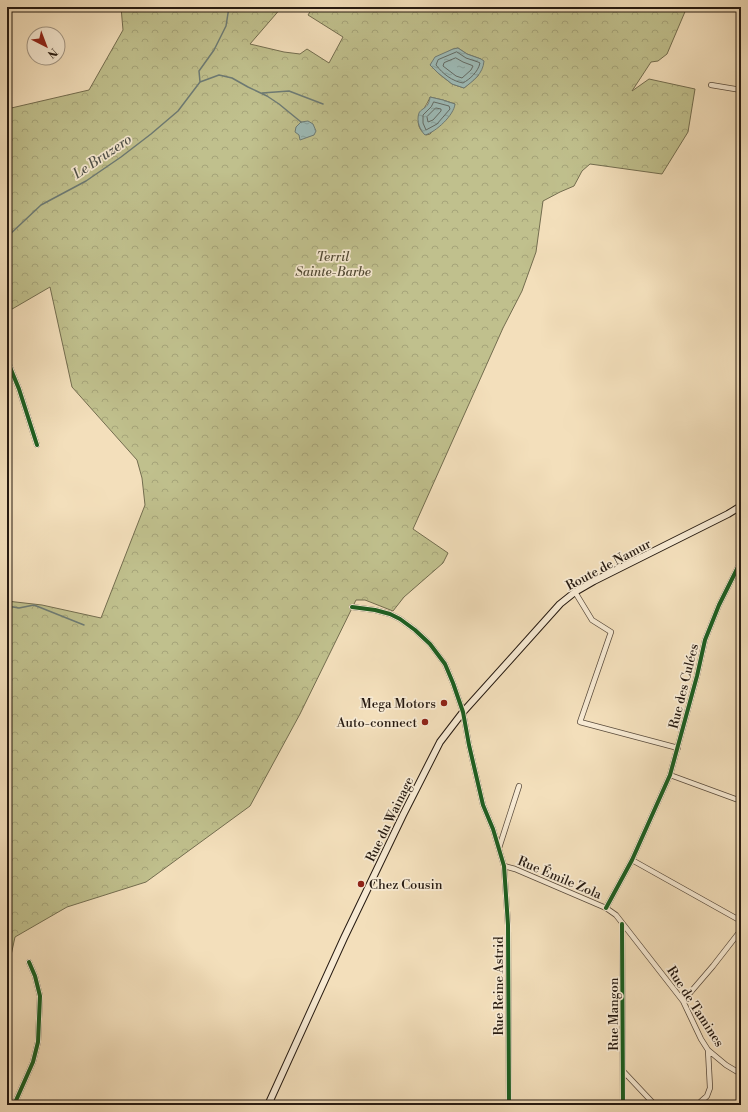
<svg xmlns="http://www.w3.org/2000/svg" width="748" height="1112" viewBox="0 0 748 1112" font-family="'Libre Bodoni',serif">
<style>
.forest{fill:url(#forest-crowns);stroke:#736d4f;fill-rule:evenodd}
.water{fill:url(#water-ripples);stroke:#6d7b75}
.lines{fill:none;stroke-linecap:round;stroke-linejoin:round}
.shore{stroke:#626a64;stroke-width:1}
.stream{stroke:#6d7b75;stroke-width:1.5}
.street-casing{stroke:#594b3c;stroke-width:6}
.secondary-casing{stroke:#261a11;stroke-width:8}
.street{stroke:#f7ead3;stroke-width:4.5}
.secondary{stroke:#f7ead3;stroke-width:6}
.cycleway-casing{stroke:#f7ead3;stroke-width:6}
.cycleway{stroke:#1b5e20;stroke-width:4}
.poi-dot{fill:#8f2418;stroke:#f7ead3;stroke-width:1.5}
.labels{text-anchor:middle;stroke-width:3.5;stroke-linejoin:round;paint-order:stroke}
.park-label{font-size:13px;font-style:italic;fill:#544c36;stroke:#f7ead3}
.street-label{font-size:13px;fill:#261a11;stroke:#f7ead3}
.poi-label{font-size:13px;fill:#261a11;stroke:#f7ead3;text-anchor:end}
.water-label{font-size:14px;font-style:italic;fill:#50524b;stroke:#f7ead3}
</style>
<defs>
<pattern id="forest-crowns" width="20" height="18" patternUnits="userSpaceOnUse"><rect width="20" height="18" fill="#c0c08d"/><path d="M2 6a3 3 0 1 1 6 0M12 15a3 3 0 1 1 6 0" fill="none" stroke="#a5a479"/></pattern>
<pattern id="water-ripples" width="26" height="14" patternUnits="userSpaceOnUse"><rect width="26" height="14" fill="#9dbbb7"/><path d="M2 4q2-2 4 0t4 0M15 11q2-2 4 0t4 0" fill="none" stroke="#87a09c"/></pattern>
</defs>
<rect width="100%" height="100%" fill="#f3dfbb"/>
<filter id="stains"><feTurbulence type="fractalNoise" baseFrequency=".005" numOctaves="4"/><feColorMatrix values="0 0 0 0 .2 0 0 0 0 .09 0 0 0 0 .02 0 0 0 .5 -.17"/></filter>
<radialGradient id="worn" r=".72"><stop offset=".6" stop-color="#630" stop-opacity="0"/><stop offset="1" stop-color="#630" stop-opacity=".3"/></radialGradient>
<!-- forest -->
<path class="forest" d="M121,7h161l-32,37 34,8 16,2 7,-5 22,14 14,-26 -35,-22 5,-8h374l-20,47 -9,7 -7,1 -19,29 17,-12 46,10 -7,43 -26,42 -72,-10 -8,7 -8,15 -14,6 -17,9 -7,51 -14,39 -19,37 -90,201 35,24 -5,10 -39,34 -11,14 -28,-11h-9l-56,114 -50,92 -104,76 -79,25 -52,30 -8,37v-373l35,4 59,13 44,-113 -3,-27 -5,-18 -65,-73 -22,-100 -43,25v-203l82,-19 34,-60zM458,48l9,6 14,5 -3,17 -14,12 -12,-4 -14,-11 -8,-8c9,-7 17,-15 28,-17zM430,97l13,3 12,4 -25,30 -4,1c-17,-13 -1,-24 4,-38z"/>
<!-- water -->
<path class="water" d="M458,48l9,6 14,5 3,2c-1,13 -11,20 -20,27l-12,-4 -14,-11 -8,-8 5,-8 18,-8z
M430,97l13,3 12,4c-1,11 -19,28 -30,31 -5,-5 -9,-14 -6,-22 1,-3 7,-5 9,-9 1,-2 2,-5 2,-7z
M308,121l5,3 3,7 -2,4 -14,5 -1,-5 -4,-3 1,-5 5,-5z"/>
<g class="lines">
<!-- shore -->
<path class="shore" d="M457,52l9,6 12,4 2,1c-2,9 -10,16 -17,20 -11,-2 -20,-9 -27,-18l2,-5z
M456,58l7,4 8,3 2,1 -2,4 -9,8 -6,-2 -13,-10 1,-3z
M434,102l15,4 1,3 -13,15 -11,6 -3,-7v-8l8,-8z
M436,108l5,1v2l-8,9 -5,2 -1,-5z"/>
<!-- stream -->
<path class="stream" d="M200,82l19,-7 13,3 16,9 19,9 12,8 22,18
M200,82l-1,-11 15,-21 12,-24 3,-19
M262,93l27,-2 34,13
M7,198c2,9 3,17 0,26
M7,237l34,-32 45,-24 35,-24 30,-23 27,-23 22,-29
M7,606l12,2 15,-3 50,20
M7,840h1"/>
<!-- street casing -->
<g class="street-casing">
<path id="street" d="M711,85l30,5
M7,360l12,29 18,56
M575,592l17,28 19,12 -31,90 98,26
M352,607l23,3 15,4 10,5 15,11 15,14 15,20 8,19 10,29 6,33 14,60 10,24 11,37 4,59 1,180
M670,775l71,26
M499,848l20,-62
M632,860l109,61
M504,866l11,3 91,39 10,7 67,86 18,38 7,11 18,15 15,9
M606,908l26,-48 38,-85 27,-99 8,-36 14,-35 22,-44
M622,924l1,181
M683,1001l30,-35 28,-36
M623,1071l32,34
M14,1105l19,-43 5,-20 2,-46 -5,-20 -6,-14
M697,1105l10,-9 3,-8 -2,-38"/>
</g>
<!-- secondary casing -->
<g class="secondary-casing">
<path id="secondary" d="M268,1105l76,-167 59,-123 37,-73 23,-30 97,-108 15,-12 19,-11 134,-67 13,-8"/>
</g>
<!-- street -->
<use href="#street" class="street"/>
<!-- secondary -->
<use href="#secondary" class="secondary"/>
<!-- cycleway casing -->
<g class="cycleway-casing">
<path id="cycleway" d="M7,360l12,29 18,56
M352,607l23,3 15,4 10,5 15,11 15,14 15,20 8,19 10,29 6,33 14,60 10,24 11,37 4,59 1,180
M606,908l26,-48 38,-85 27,-99 8,-36 14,-35 22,-44
M622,924l1,181
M14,1105l19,-43 5,-20 2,-46 -5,-20 -6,-14"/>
</g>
<!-- cycleway -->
<use href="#cycleway" class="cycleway"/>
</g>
<!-- markers -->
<g class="poi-dot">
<circle cx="444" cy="703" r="4"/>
<circle cx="425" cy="722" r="4"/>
<circle cx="361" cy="884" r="4"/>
</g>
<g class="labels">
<!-- park labels -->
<g class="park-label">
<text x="333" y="261">Terril<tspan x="333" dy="15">Sainte-Barbe</tspan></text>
</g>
<!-- street labels -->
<g class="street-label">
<text transform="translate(608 564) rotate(-28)" y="5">Route de Namur</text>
<text transform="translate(683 686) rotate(-76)" y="5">Rue des Culées</text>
<text transform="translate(389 819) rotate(-64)" y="5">Rue du Wainage</text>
<text transform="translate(560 877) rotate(23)" y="5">Rue Émile Zola</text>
<text transform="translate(498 986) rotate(-90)" y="5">Rue Reine Astrid</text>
<text transform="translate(696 1006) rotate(57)" y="5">Rue de Tamines</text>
<text transform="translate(613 1014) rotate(-90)" y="5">Rue Mangon</text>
</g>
<!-- poi labels -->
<g class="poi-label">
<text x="436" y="708">Mega Motors</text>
<text x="417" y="727">Auto-connect</text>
<text x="369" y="889" text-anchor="start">Chez Cousin</text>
</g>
<!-- water labels -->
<g class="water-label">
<text transform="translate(102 156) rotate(-34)" y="5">Le Bruzero</text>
</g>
</g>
<!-- margin -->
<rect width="748" height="1112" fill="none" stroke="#f3dfbb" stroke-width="24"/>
<rect x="8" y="8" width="732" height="1096" fill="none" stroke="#261a11" stroke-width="2"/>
<rect x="12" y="12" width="724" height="1088" fill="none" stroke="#261a11"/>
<!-- north arrow -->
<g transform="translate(46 46) rotate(138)"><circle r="19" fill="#f7ead3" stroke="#a39785"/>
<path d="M0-3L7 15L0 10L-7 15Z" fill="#8f2418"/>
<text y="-6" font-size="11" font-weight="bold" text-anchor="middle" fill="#261a11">N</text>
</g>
<rect width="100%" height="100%" filter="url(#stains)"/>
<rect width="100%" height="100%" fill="url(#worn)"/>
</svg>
